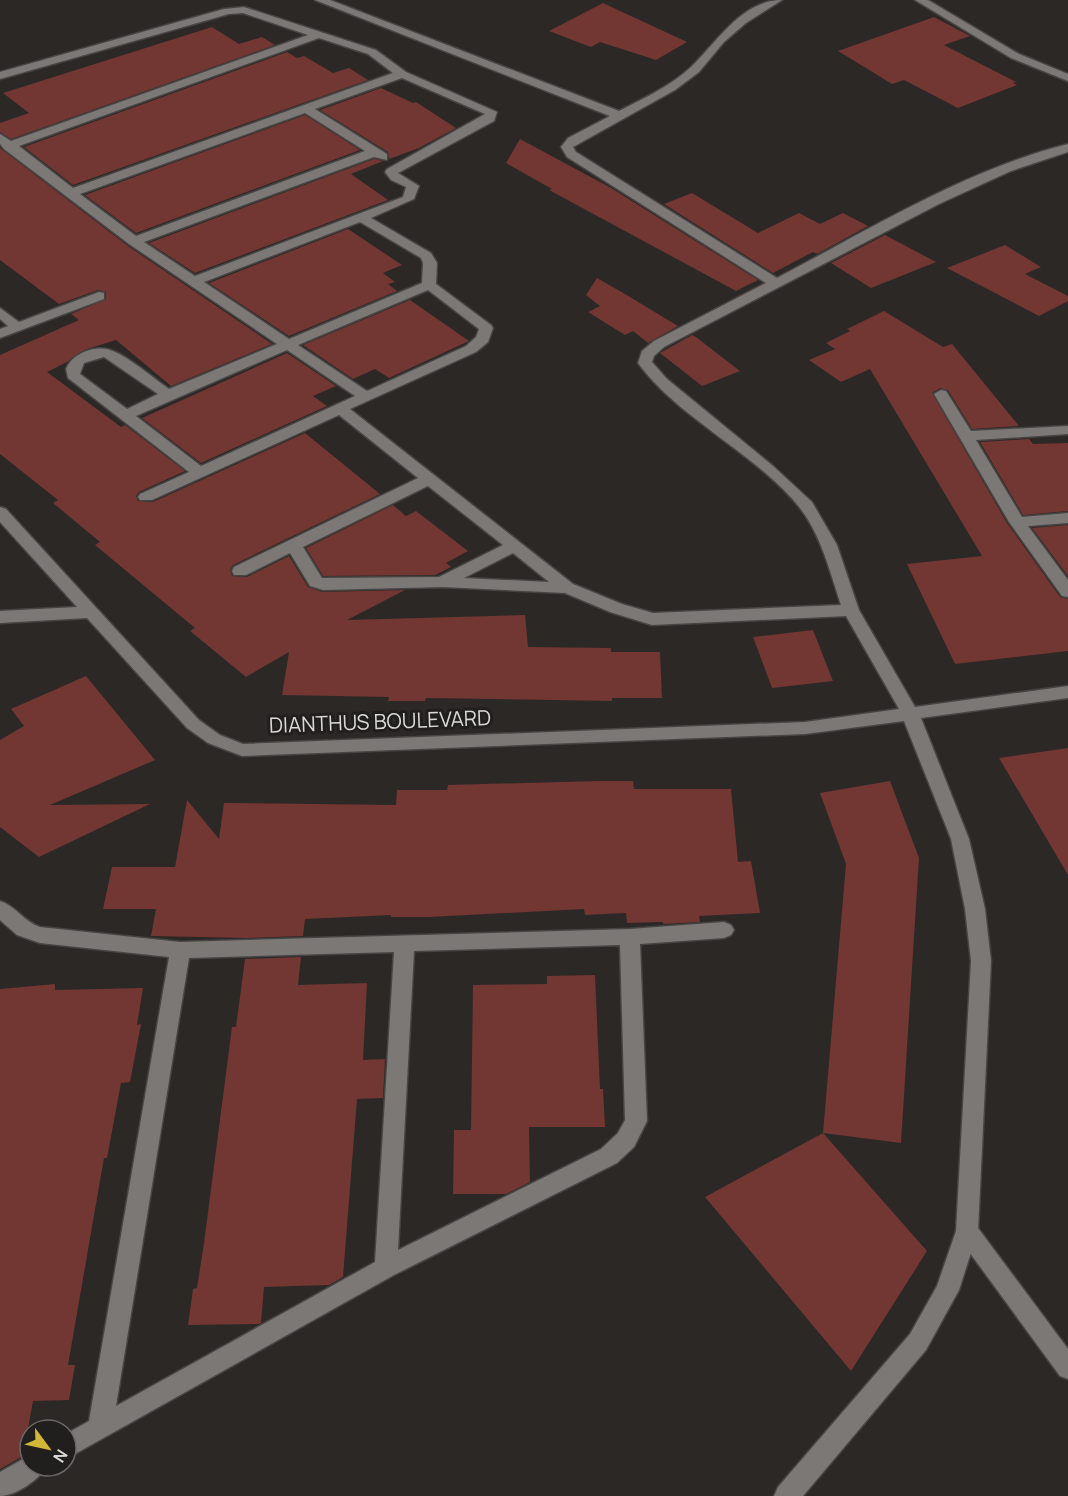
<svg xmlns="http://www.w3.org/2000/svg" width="1068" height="1496" viewBox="0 0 1068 1496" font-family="Manrope,sans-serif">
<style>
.building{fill:#723633}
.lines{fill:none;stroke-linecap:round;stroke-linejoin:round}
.lane-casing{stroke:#474543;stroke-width:3}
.street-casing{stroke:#474543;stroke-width:3}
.lane{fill:#7b7875;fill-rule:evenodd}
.street{fill:#7b7875;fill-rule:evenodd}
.labels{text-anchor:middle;stroke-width:6;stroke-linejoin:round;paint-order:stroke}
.street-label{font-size:21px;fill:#dad9d7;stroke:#211f1d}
</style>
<rect width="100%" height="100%" fill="#2b2826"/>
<!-- building -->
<path class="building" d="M603,3l84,39 -31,18 -56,-18 -9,5 -42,-16z
M934,17l36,19 -26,9 72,37 -3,1 4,2 -59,23 -54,-28 -12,4 -54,-33z
M212,27l27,17 23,-7 13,8 -264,94 -11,-7v-9l29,-10 -26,-20z
M287,52l10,6 7,-2 29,17 16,-5 19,12 -295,105 -49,-38z
M381,88l32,15 3,-1 40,26 -37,20 -30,11 -1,-7 -68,-42z
M305,115l55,35 -224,83 -51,-38z
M520,139l91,49 147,92 -22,11 -187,-101 3,-1 -46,-26z
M0,148l128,98 144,98 -101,42 -55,-46 -32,10 -17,12 -20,10 74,55 4,-2 60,46 -46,21 -3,4 2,5 15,1 152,-69 75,61 -147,71 -3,5 2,6 15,1 42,-21 19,31 14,5 83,-2 -58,30 178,-5 3,32 83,1v4h49l2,46h-50v3l-186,-3 -1,3h-37l1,-4 -107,-2 7,-43 -43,25 -56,-46 5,-3 -100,-83 5,-3 -47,-39 5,-3 -58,-46v-99l79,-35 -8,-6 35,-15v-7l-8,-2 -39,14 -59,-44z
M374,159l9,2 -32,13 37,26 -193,73 -46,-30z
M692,193l66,40 41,-20 21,11 23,-11 25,13 -51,28 -4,-2 -40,21 -109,-69z
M348,229l54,36 -19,8 12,9 -7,2 9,7 -108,45 -80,-53z
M885,235l51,27 -65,26 -40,-25z
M1005,245l36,22 -16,7 43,22v5l-29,15 -92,-48z
M597,278l28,16 53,32 -30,17 -15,-12 -8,4 -37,-23 12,-6 -14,-11z
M410,300l59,41 -80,37 -14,-9 -22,10 -50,-34z
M884,311l59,36 9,-3 67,82 -47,3 -24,-39 -8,-2 -8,5 75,130 53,74 8,2v52l-113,13 -48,-100 75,-8 -112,-187 -29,13 -32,-22 26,-11 -9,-6 24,-12 -3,-2z
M692,335l4,2 44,34 -38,15 -42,-33z
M287,353l49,33 -23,10 14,10 -126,57 -59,-45z
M1029,439l4,5 35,-1v68l-45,4 -43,-73z
M393,505l13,11 10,-5 52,40 -22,12 5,4 -16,8 -112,1 -17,-28z
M1068,525v51l-36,-48z
M813,630l20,51 -61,7 -19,-51z
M86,676l69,84 -105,45 100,-1 -111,53 -39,-30v-87l24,-14 -13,-17z
M1068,748v127l-69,-117z
M597,781h36l1,8h97l7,73 13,-1 9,52 -61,3 1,6 -37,2v-2l-36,1 -1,-10 -41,2 -1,-6 -155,8h-38v-2l-86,4 -2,17 -56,2 -96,-2 5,-27h-53l9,-42h63l12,-67 32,39 5,-36 172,2 1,-15h50l1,-5z
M890,781l29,77 -18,285 -78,-10 23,-269 -26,-71z
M301,957l-3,28 69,-2 -4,77 22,-1 -2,39 -26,1 -14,178 -14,8 -65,2 -3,36 -3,1 -70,1 5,-36 4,-1 7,-45 28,-216h4l9,-68z
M595,975l5,114h3l2,38h-76l1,55 -24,12h-53l1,-64h17l2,-145 74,-1v-8z
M55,984v6l88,-2 -6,37 4,-1 -11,58 -9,1 -14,75h-3l-36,207h7l-6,35 -36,1 -10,55 -23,13v-480z
M823,1133l104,118 -76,120 -146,-174z"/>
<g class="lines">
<!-- lane casing -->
<g class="lane-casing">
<path id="lane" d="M967,1221l8,3 93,125v30l-8,-3 -101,-138 -3,-7 3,-7z"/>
</g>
<!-- street casing -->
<g class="street-casing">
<path id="street" d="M315,0h15l289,111c25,-13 52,-25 72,-44 26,-25 51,-67 91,-67l-36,23 -22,19 -25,30 -24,18 -102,57 3,5 201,126c93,-49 188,-108 291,-134v8l-57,19 -72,33 -275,143 -10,9 -2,6 15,17 106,87 39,36 25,43 22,65 56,97 153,-21v12l-147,20 48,121 16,70 6,52 -13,270 -19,59 -33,60 -123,146h-29l4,-9 132,-153 27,-48 19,-55 15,-270 -6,-52 -14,-70 -47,-118 -99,13 -563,22 -34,-13 -21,-15 -100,-110 -87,5v-12l77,-4 -77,-85v-15l6,2 193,211 21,15 23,9 562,-22 94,-13 -53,-93 -194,9 -42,-13 -45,-19 -122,-6 -120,3 -13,-4 -20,-33 -44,22h-12l-2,-4 2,-4 184,-89 -79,-63 -187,85h-12l-2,-3 2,-3 49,-22 -121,-94 -2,-9c6,-15 28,-24 44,-19 17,5 43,28 59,39l108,-45 -148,-100 -125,-95 -4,-5v-10l11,7 297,-106 -65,-22 -14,1 -229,65v-7l224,-63 20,-2 132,43 30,22 91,40 -3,9 -96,52 21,13 -5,13 -43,19 60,35 6,10 -1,21 55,41 2,3 -5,14 -12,10 -126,57 223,175 49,20 31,9 188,-8c-11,-33 -20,-70 -41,-97 -44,-55 -121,-89 -162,-145l4,-12 12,-10 112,-58 -199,-126 -6,-10 7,-9 42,-22zM319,38l49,16 25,19 -320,115 -54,-42zM402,78l83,36 -98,55 -2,3 6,8 15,7 -3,10 -208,79 -51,-34 230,-85 13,3v-6l-72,-45zM305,113l60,38 -229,85 -56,-42zM360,222l61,36 2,5 -1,20 -133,56 -85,-57zM428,290l51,39 -3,8 -10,9 -99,45 -69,-46zM287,350l68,46 -154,70 -65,-50zM104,357l54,37 -31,15 -47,-35 4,-11zM428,486l75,59 -64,32 -117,1 -19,-31zM513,553l36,29 -85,-4z
M915,0h13l91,54 49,20v7l-57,-23z
M99,292l5,1v6l-104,39v-9l8,-3 -8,-7v-11l19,14z
M941,390l5,1 25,40 97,-5v8l-92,6 46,77 46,-4v10l-40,3 40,54v17l-6,-1 -53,-74 -75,-128z
M0,901c16,5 24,21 40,26l140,15 450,-13 94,-7 7,3 3,5 -3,5 -7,3 -84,6 7,177 -13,26 -17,16 -223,112 -328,184v-25l23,-13 80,-464 -129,-14 -23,-8 -17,-15zM620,945l5,175 -7,13 -17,16 -203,101 16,-299zM394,952l-19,310 -259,144 73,-448z
M30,1455v11h16c-5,13 -31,30 -46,30v-24z"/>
</g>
<!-- lane -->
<use href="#lane" class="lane"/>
<!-- street -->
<use href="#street" class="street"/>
</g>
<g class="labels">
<!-- street labels -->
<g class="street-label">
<text transform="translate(380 722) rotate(-2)" y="7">DIANTHUS BOULEVARD</text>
</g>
</g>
<!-- north arrow -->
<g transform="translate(48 1448) rotate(123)"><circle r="28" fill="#211f1d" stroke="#6b6967" stroke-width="1.5"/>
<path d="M0-4.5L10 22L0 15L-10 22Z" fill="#d2b736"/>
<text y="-9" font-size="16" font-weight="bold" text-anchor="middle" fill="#dad9d7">N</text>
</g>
</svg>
